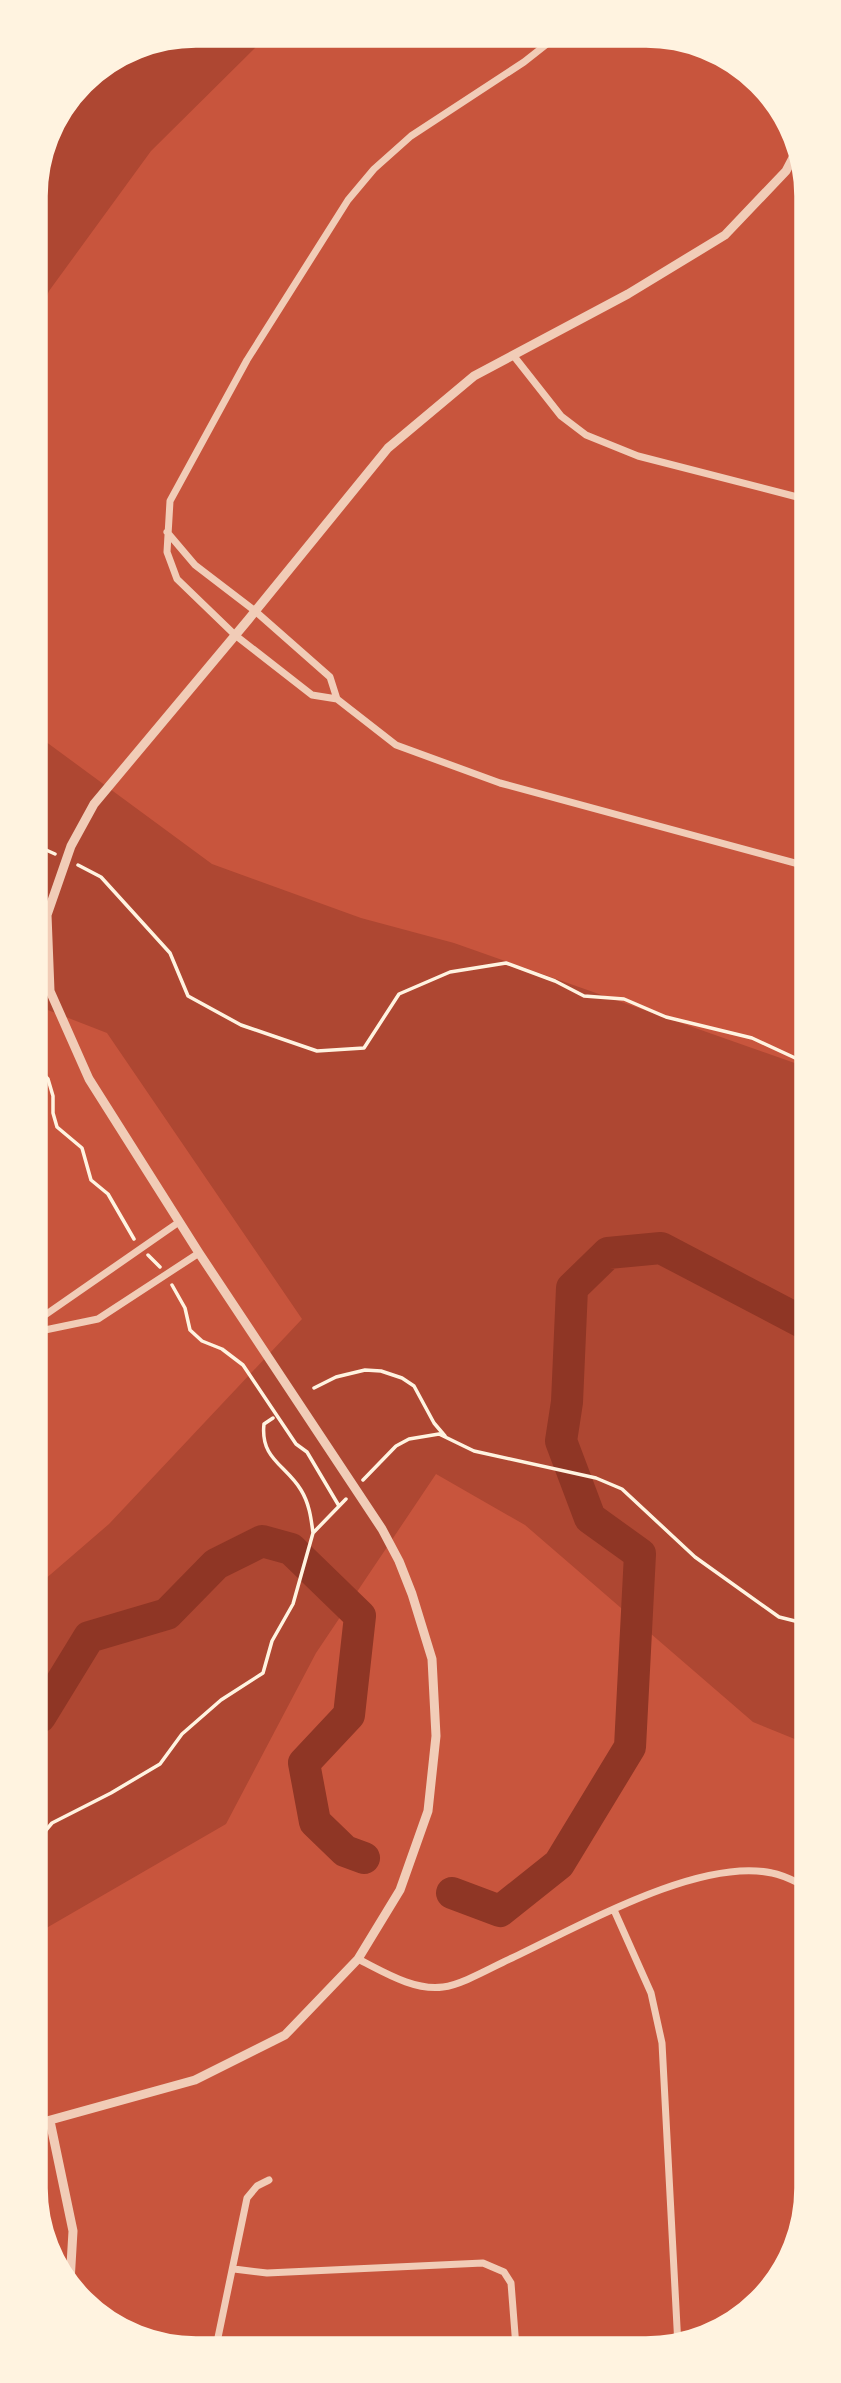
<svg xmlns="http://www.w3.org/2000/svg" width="841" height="2383" viewBox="0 0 841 2383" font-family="Roboto,sans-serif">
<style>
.green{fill:#ae4732}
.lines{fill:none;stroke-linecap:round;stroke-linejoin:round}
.river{stroke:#8f3625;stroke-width:32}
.path{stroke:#fff3e0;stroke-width:3.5}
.minor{stroke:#f1ccb7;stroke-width:7}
.tertiary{stroke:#f1ccb7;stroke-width:9}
.rim{fill:none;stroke:#fff3e0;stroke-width:3.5}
</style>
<rect width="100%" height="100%" fill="#c8553d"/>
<!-- green -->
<path class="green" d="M196,33l73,1 -118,117 -102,140 -15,39v-146l16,-61 38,-49 46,-29z
M34,733l178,131 149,54 93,25 352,124 1,677 -54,-22 -228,-197 -89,-51 -120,179 -90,171 -190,110v-347l73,-63 193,-205 -195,-286 -72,-28z"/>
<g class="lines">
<!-- river -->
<path class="river" d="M36,1719l4,-2 49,-80 78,-23 49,-50 46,-23 29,8 69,67 -11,99 -45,48 11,59 30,29 19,7
M452,1893l48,18 59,-47 71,-117 10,-193 -50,-36 -29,-77 6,-39 5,-114 36,-35 53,-5 145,76"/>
<!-- path -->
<path class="path" d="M64,105l6,-2 5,-12
M35,845l20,9
M78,865l23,12 69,76 18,43 53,29 76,26 47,-3 35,-54 51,-22 56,-9 49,18 29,15 40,3 42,18 86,21 54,25
M35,1065l13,14 5,17v17l4,14 25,21 9,32 17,14 26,45
M148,1255l12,12
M172,1285l13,23 5,22 12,11 20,8 21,16 53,79 11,8 32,54
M314,1388l22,-11 29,-7 16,1 21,7 12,8 20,37 11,13
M273,1418l-9,6c-4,35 22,41 37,66 8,13 10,27 12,43
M363,1480l33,-34 13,-7 30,-5 35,17 122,27 26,11 73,68 84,60 28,7
M36,1842l16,-19 59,-30 49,-29 22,-30 39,-34 42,-27 9,-32 21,-37 20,-71 33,-34"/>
<!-- minor -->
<path class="minor" d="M557,36l-33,26 -113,74 -37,33 -26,31 -101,160 -77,141 -3,51 10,27 58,56 77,60 25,4 59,46 104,38 306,83
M513,355l48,61 25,19 52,21 167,43
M167,532l28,33 60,46 75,66 7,22
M35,1322l144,-100
M35,1328l10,2 53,-11 101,-66
M614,1910l37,83 11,50 16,303
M358,1959c26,13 56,32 85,28 19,-2 51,-21 69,-29 66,-31 187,-101 260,-85 12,2 24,9 35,14
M234,2269l33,4 216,-10 21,9 7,11 5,64
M216,2347l31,-149 10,-12 12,-6"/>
<!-- tertiary -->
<path class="tertiary" d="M50,2121l23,110 -3,51
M36,2124l159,-44 90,-45 73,-76 42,-69 28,-79 8,-75 -4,-77 -20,-65 -13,-33 -17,-32 -183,-276 -110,-174 -39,-88 -3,-76 24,-69 23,-42 154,-184 140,-172 86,-72 154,-82 97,-59 61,-64 11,-21"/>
</g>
<!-- crop -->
<path d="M0 0H841V2383H0ZM196 46H646A150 150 0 0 1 796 196V2188A150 150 0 0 1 646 2338H196A150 150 0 0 1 46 2188V196A150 150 0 0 1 196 46Z" fill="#fff3e0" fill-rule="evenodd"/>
<path class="rim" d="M196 46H646A150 150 0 0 1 796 196V2188A150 150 0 0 1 646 2338H196A150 150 0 0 1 46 2188V196A150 150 0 0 1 196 46Z"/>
</svg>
